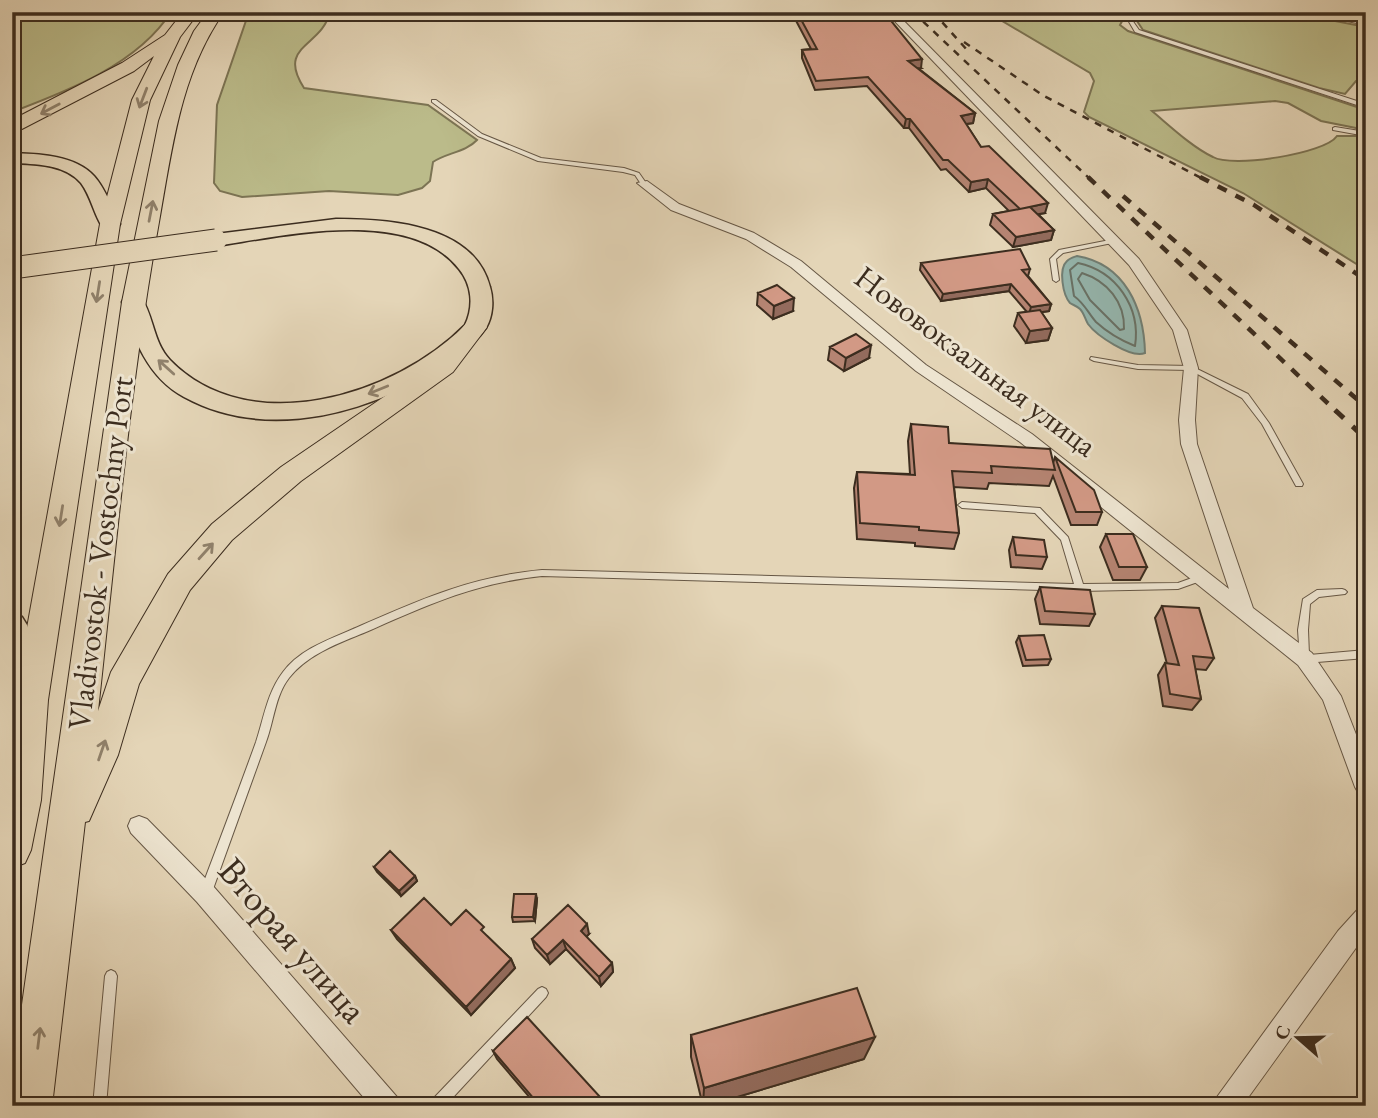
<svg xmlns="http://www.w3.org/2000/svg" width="1378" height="1118" viewBox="0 0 1378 1118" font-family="'EB Garamond',serif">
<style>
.green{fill:#bbbb8a;stroke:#7c7454;stroke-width:2}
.water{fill:#95b8b1;stroke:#718077;stroke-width:2}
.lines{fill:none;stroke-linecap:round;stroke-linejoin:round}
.shore{stroke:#687268;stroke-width:2}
.service-casing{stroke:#665745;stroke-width:2}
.minor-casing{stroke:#665745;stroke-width:2}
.primary-casing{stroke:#3c2d1f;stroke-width:3}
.trunk-casing{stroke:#3c2d1f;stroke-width:2}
.service{fill:#ede4d0;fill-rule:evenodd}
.minor{fill:#ede4d0;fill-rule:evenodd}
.primary{fill:#e4d5b7;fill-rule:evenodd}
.trunk{fill:#e4d5b7;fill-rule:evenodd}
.rail-far2{stroke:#3c2d1f;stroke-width:2.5;stroke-dasharray:7 7;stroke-linecap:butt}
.rail-far1{stroke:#3c2d1f;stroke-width:4.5;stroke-dasharray:10 10;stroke-linecap:butt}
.rail{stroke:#3c2d1f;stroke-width:5;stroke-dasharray:12 12;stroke-linecap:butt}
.primary-bridge-casing{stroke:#3c2d1f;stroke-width:23;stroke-linecap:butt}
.primary-bridge{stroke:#e4d5b7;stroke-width:21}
.wall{fill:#b58472;stroke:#3c2d1f;stroke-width:2}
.shaded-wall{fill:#936b5d;stroke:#3c2d1f;stroke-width:2}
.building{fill:#d29985;stroke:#3c2d1f;stroke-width:2}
.oneway{stroke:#90816b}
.labels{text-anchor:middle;stroke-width:6;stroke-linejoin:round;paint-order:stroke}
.street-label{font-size:32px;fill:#3c2d1f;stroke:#ede4d0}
.near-street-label{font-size:38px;fill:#3c2d1f;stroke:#ede4d0}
</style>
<rect width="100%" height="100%" fill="#e4d5b7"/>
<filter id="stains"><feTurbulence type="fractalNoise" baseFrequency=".00286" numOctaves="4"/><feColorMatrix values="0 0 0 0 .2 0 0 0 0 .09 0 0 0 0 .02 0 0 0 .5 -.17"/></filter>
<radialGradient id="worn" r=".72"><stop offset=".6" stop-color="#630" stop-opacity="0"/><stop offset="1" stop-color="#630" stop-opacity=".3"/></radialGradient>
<!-- green -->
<path class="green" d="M12,12h159c-33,52 -103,79 -159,100z
M249,12h81c-8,35 -54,33 -26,76l124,17 49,35c-11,12 -31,13 -44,22l-3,19 -8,7 -24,7 -69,-4 -87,6 -22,-6 -6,-8 3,-78z
M987,12h140l-7,13 8,6 238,79v20l-45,-9 -33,-18 -13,-2 -123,10c18,15 40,36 61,46 19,11 112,-3 124,-21h29v134l-123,-77 -154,-76 -5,-5 10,-31 -4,-8z
M1145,12h144l77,15v54h-10l-11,13 -26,-6 -176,-58 -6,-9z"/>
<!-- water -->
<path class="water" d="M1077,256c48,8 67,52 68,97 -14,6 -49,-18 -57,-29 -3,-5 -4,-11 -8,-15 -3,-3 -7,-4 -10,-6 -7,-8 -12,-34 -3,-42 3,-3 7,-4 10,-5z"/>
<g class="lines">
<!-- shore -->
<path class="shore" d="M1078,263c38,8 63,44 57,83 -15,-6 -27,-13 -39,-24 -8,-9 -11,-18 -22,-26l-4,-26z
M1082,273c25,8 43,29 42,56l-4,1 -30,-30 -12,-21z"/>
<!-- service casing -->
<g class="service-casing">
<path id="service" d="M1135,12h5l-8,8 7,10 227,74v4l-231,-76 -7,-12z
M432,100h4l46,34 59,24 83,10 15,5 7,10 -5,1 -6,-9 -12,-3 -85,-11 -60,-25 -46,-34z
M1335,127l31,5v4l-33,-6v-2z
M1115,239l2,1v2l-54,11 -7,6 3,21 -3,2 -3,-2 -3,-21 9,-9z
M1091,357l47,8 53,1 57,28 21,29 34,61 -1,2h-6l-34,-62 -20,-26 -52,-28 -52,-1 -44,-8 -4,-2z
M962,502l78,6 28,29 15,47 95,-1 25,-9 3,1 1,2 -1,2 -28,10 -98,2 -538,-15c-67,7 -115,29 -176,56 -27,11 -58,22 -77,46 -14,18 -15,43 -23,64 -18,50 -36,100 -54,150l-2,4 -4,2 -4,-2 -2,-4c19,-50 38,-100 56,-150 8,-24 11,-49 27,-70 18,-24 50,-34 77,-46 61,-27 114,-50 182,-56l532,14 -13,-44 -26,-27 -73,-5 -4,-3z
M1342,589l3,1 2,2 -2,2 -26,3 -9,7 -2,26 1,25 57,-5v8l-61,5 -3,-1 -2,-3 -2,-29 5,-31 14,-9z
M111,970l4,2 2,4 -11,130h-13l12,-130 2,-4z
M542,987l4,2 2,4 -2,4 -101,109h-15l1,-5 107,-112z"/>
</g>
<!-- minor casing -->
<g class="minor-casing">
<path id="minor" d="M886,12h9l244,247 48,71 11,38 -3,52 2,24 56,164 59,45 29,43 25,64v36l-7,-2 -4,-7 -32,-87 -25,-35 -278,-223 -104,-71 -125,-104 -45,-28 -75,-29 -34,-27 10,-2 32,23 75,29 47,28 125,104 106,69 197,155 -48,-145 -2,-24 5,-52 -11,-38 -44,-65z
M1305,12h21l40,7v6z
M139,816l8,3 66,67 184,211 4,9h-30l-174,-204 -66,-69 -3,-7 3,-7z
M1366,906v28l-124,172h-29l4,-9 121,-166 20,-22z"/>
</g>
<!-- primary casing -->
<g class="primary-casing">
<path id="primary" d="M12,153c27,1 63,2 82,23 12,13 18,33 26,48l-3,4h-14c-9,-13 -12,-32 -22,-45 -16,-19 -46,-19 -69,-20z
M336,219c52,0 138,5 154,68 4,13 3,29 -4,41 -9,14 -24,22 -36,31 -72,54 -182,84 -266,38 -37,-20 -50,-58 -62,-95l3,-5h16c13,20 12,45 29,63 79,81 225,36 295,-35 9,-19 7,-40 -6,-56 -49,-63 -175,-33 -243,-23l-7,-2 -3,-4 3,-4 7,-2z
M12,613l10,4 5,8 19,72 -5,9 -11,4 -11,-4 -7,-18z"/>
</g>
<!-- trunk casing -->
<g class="trunk-casing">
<path id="trunk" d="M183,12h16l-19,25 -30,63 -30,124 -72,476 -7,100 -10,50 -6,13 -13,5 2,-168 86,-476 32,-124 22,-44 -20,15 -116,60 -6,1v-12l110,-57 43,-28z
M208,12h16c-44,62 -52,138 -65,210 -29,162 -43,326 -61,489l13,-39 57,-98 44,-50 69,-57 154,-105 32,-40h16l4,5 -34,45 -152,109 -69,59 -42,50 -51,94 -21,71 -29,66 -4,1 -33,284h-40v-31l110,-773 37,-181 19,-56 16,-34z"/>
</g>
<!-- service -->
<use href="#service" class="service"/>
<!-- minor -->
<use href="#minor" class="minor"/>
<!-- primary -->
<use href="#primary" class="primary"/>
<!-- trunk -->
<use href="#trunk" class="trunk"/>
<!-- rail-far2 -->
<path class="rail-far2" d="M913,12l177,167
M933,12l35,39
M964,42l80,54 159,83"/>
<!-- rail-far1 -->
<path class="rail-far1" d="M1088,177l249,235
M1200,177l54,28 112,75
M1123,196l243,211"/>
<!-- rail -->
<path class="rail" d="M1335,410l31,29"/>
<!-- primary-bridge casing -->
<g class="primary-bridge-casing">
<path id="primary-bridge" d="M12,268l204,-28"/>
</g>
<!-- primary-bridge -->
<use href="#primary-bridge" class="primary-bridge"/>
</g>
<!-- wall -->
<path class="wall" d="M789,12h48l84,56h-3l57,45 -2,10 -7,1 15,23 64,66 -7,1 16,16 -3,10 -38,7 -23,-22 3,-11 16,-3 -23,-23 -17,4 -23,-23 -5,1 -32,-42h-5l-37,-42 -52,4 -13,-32v-8l9,-1 -18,-34h-3z
M921,263l109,6 -2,7 23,28 -2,7 -8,1 11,16 -4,12 -22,3 -12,-17 4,-13 9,-1 -18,-21 -68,10 -21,-31z
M758,293l35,18 -20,8 -16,-14z
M830,347l39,11 -25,13 -16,-11z
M911,424l38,19 104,20 2,-6 47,55 -5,13h-26l-18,-49 -4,10 -60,-3 -2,6 -33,-2 5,46 -5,16 -39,-3v-3l-58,-4 -3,-51 3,-16 53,2 -2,-33z
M1106,534l41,33 -7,13h-27l-13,-33z
M1013,537l34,20 -5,12 -31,-2 -2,-17z
M1040,587l55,27 -6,12 -49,-2 -5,-25z
M1162,606l52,52 -8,12 -11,-1 6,30 -9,11 -29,-4 -5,-31 7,-12 2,1 -12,-46z
M1019,636l32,23 -3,6 -25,1 -7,-24z
M374,867l41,9 2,5 -16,15 -24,-24z
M537,899l-2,22 -22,1 -1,-5z
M391,930l96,6 24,23 4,9 -44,47 -74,-76z
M589,934l-3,3 26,26 1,9 -12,14 -35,-37 -16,15 -15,-16 -3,-9z
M691,1035l173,24 -157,47h-4l-12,-49z
M493,1051l110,54 -66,1 -40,-47z"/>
<!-- shaded-wall -->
<path class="shaded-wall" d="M922,59l-1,9 -15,1 2,-8z
M975,113l-2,10 -14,2 2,-9z
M906,119h4l-1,9h-5z
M988,179l-2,9 -17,4 2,-10z
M1048,203l-3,10 -28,5 3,-9z
M1054,230l-3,10 -38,7 3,-10z
M1011,284l-2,7 -68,10 2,-7z
M794,298l-1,13 -20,8 1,-13z
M1051,304l-2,7 -20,3 2,-7z
M1052,328l-4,12 -22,3 4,-12z
M871,345l-2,13 -25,13 2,-13z
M415,876l2,5 -16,15 -2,-5z
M536,894l1,5 -2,22 -2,-4z
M587,924l2,10 -6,6 -2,-9z
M563,940l3,9 -16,15 -3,-9z
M511,959l4,9 -44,47 -5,-8z
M612,963l1,9 -12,14 -2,-9z
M875,1037l-11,22 -157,47h-4l1,-18z
M601,1098l2,7 -9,1z"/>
<!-- building -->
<path class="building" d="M797,12h40l1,2 46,-2 38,47 -14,2 67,52 -14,3 20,31 8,-1 59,57 -28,6 -32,-30 -17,3 -23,-22h-5l-33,-41h-4l-38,-42 -52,4 -14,-31 15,-1z
M1030,207l24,23 -38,7 -23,-23z
M1020,249l10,20 -8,1 29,34 -20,3 -20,-23 -68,10 -22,-31z
M777,285l17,13 -20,8 -16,-13z
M1040,310l12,18 -22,3 -12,-18z
M856,334l15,11 -25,13 -16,-11z
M911,424l37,3 1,16 101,6 5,21 -64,-4 1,7 -40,-2 7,62 -40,-3v-3l-59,-4 -3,-51 58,3z
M1055,457l39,33 8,22h-26z
M1106,534h27l14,33h-28z
M1013,537l31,3 3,17 -31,-2z
M1040,587l50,3 5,24 -50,-3z
M1162,606l37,2 15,50 -21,-2 8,43 -31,-5 -5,-31 14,2z
M1044,635l7,24 -25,1 -7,-24z
M390,851l25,25 -16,15 -25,-24z
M514,894h22l-3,23h-21z
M424,898l27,27 15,-15 18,17 -3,3 30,29 -45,48 -75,-77z
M568,905l19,19 -6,7 31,32 -13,14 -36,-37 -16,15 -15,-16z
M857,988l18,49 -171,51 -13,-53z
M527,1017l74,81 -7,8h-54l-47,-55z"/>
<!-- one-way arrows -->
<defs><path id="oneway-shaft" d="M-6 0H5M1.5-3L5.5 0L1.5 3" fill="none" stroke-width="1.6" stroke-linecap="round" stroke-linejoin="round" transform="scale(1.75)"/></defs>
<g class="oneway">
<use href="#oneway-shaft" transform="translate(143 98) rotate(111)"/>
<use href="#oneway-shaft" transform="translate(50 109) rotate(152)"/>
<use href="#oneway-shaft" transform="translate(151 211) rotate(-79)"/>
<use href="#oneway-shaft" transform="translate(98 292) rotate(99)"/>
<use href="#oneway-shaft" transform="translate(166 367) rotate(-138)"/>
<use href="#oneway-shaft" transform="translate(378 390) rotate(158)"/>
<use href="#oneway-shaft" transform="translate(61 516) rotate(99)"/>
<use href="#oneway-shaft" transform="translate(206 551) rotate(-48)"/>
<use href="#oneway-shaft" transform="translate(102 750) rotate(-71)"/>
<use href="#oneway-shaft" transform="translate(39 1038) rotate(-83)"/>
</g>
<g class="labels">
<!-- street labels -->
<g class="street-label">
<text transform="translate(976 361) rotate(37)" y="11">Нововокзальная улица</text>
<text transform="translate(100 553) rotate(-83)" y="11">Vladivostok - Vostochny Port</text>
</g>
<!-- near-street labels -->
<g class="near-street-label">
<text transform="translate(293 940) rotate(49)" y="13">Вторая улица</text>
</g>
</g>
<!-- margin -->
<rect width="1378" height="1118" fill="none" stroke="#e4d5b7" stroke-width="42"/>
<rect x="14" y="14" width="1350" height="1090" fill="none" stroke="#3c2d1f" stroke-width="3.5"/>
<rect x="21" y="21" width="1336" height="1076" fill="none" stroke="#3c2d1f" stroke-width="2"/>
<!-- north arrow -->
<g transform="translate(1298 1038) rotate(290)" stroke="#ede4d0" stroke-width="5" paint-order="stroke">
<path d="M0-5L12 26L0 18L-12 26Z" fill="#3c2d1f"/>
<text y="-10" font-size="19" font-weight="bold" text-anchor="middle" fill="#3c2d1f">С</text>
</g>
<rect width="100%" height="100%" filter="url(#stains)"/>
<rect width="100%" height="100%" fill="url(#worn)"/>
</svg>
